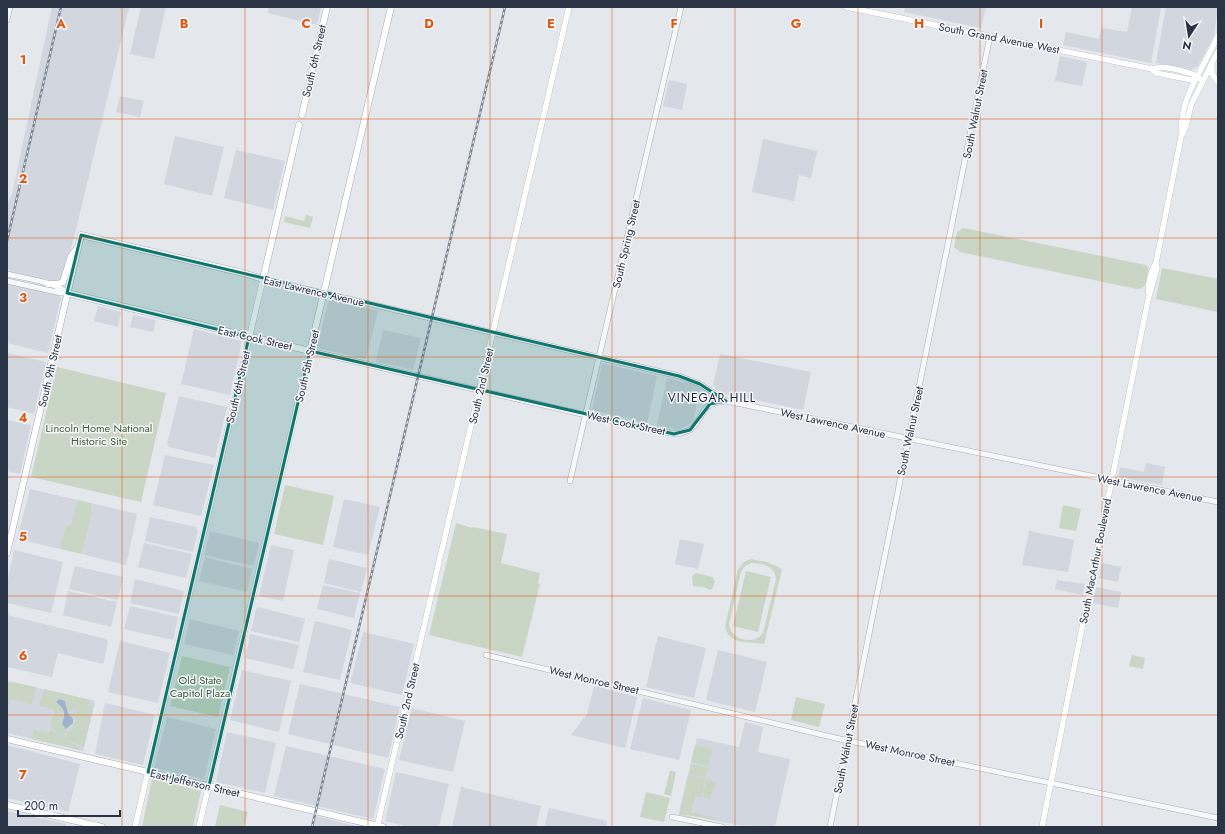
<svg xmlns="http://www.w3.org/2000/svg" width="1225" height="834" viewBox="0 0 1225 834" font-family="Jost,sans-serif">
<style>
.built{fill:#d2d6de}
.green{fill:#c9d6c5;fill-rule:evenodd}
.water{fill:#9fb4cc}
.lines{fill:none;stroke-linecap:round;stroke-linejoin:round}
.tertiary-casing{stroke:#a9aeb7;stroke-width:6}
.secondary-casing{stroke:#a9aeb7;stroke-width:6}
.primary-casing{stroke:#a3abb8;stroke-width:7}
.tertiary{stroke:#f7f8fa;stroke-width:5}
.secondary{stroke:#fff;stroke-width:5.5}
.primary{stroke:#fff;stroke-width:6}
.rail-casing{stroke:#7d8696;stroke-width:2.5}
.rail{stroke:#f4f6f9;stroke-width:1;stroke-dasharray:3;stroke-linecap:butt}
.marked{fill:#0f766e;fill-opacity:0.2;stroke:#0f766e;stroke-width:3;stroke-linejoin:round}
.grid{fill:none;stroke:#df570f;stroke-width:1;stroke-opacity:0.55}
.labels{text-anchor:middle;stroke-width:3;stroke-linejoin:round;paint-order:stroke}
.street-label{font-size:11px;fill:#2b3445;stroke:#f4f6f9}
.park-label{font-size:11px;fill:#3f6138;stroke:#f4f6f9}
.neighbourhood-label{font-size:12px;letter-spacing:1px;fill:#1d2536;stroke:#f4f6f9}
.grid-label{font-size:13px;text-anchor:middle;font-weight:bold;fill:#df570f;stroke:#f4f6f9;stroke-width:3;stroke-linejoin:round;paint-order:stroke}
</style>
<rect width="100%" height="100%" fill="#e4e7ec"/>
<!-- built -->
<path class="built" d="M52,7h77l-55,231 -12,41 -8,2 -44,-9v-2l-3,-1v-65l5,-10z
M141,7h25l-12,52 -24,-5z
M269,7h52l-4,18 -49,-12z
M905,7h81l-5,21 -77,-16z
M1132,7l29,1 -10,55 -88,-18 3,-13 33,7 2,-11 26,4z
M1166,7h52l-4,29 -16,30 -7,4 -35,-7z
M1060,56l27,6 -5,24 -27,-5z
M669,80l18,4 -5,26 -19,-4z
M120,96l24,5 -4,16 -24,-5z
M175,136l49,11 -12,49 -48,-12z
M763,139l54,12 -6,27 -12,-3 -5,26 -42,-9z
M236,150l49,11 -12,49 -49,-12z
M8,283l50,12 3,2 -13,56 -41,-10z
M329,299l49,12 -12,48 -49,-11z
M98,306l23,6 -3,15 -24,-6z
M133,315l23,5 -3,12 -23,-5z
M194,329l48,12 -12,54 -49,-11z
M383,330l38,8 -8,32 -37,-8z
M7,353l39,9 -12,52 -27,-7z
M720,354l91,18 -8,38 -83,-17 -7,-8z
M602,363l55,13 -10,47 -55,-13z
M667,378l28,7 5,4 -7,33 -14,8 -22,-5z
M179,396l48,11 -12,51 -46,-11 -2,-3z
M7,420l24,5 -11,49 -13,-3z
M165,455l49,10 -13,51 -48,-11z
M1146,463l19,4 -3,18 -44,-8 2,-10 24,5z
M30,489l47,11 -6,25 -6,1 -5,23 -43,-10z
M344,499l36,8 -12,48 -35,-8z
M91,503l46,11 -11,51 -44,-11 10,-42z
M150,517l46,10 2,4 -5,21 -48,-11z
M210,531l49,12 -5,23 -50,-11z
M1029,531l45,9 -6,32 -46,-7z
M680,539l24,5 -6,25 -23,-5z
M144,543l48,11 -6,24 -48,-11z
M271,545l23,5 -11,51 -24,-5z
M14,550l49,12 -12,51 -44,-10v-19z
M205,557l47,12 -5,23 -48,-11z
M329,559l38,9 -6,24 -37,-9z
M1102,563l19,4 -3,15 -19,-4z
M75,566l48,11 -5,23 -49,-11z
M135,579l49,12 -5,23 -49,-11z
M1057,580l28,4 -2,11 -28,-6z
M323,585l37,8 -6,25 -37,-9z
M1096,587l25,5 -3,16 -25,-5z
M68,591l49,11 -6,25 -48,-12z
M130,606l48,11 -5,23 -49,-11z
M258,607l47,12 -6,23 -48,-11 5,-22z
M7,615l99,24 2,3 -5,22 -45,-11 -6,24 -45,-10z
M190,619l49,12 -6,24 -49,-11z
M315,621l37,9 -12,50 -37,-8z
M363,632l51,12 -12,51 -52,-12z
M250,634l49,11 -6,24 -48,-11z
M658,636l48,12 -12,50 -48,-11z
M120,641l50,12 -12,50 -50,-11z
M718,650l49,12 -12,50 -49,-12z
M242,670l49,11 -12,51 -49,-12z
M7,681l88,20 -12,50 -76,-18z
M300,684l100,23 -12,51 -100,-24z
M594,686l43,11 -12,51 -54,-13 16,-21z
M643,698l48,12 -12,50 -49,-11z
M105,703l50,12 -12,50 -48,-11z
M412,708l53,13 -12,51 -54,-12z
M167,717l49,12 -12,50 -50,-11z
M745,722l18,5 -5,25 32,7 -15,68 -38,-2 -58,-12 18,-75 42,9z
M227,732l49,11 -11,50 -49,-11z
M7,745l73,19 -12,48 -61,-14z
M286,746l99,23 -12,50 -99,-23z
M396,772l53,12 -10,43h-30l-24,-6z
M461,787l80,19 -5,21h-84z
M549,808l58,13 -1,6h-62z
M7,811l59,13v3h-59z
M315,816l5,1 40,10h-48z"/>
<!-- green -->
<path class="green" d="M306,215l7,2 -3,11 -26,-6 1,-6 19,5z
M963,228l183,37 2,3c-1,8 0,21 -11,21l-177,-37 -6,-5 3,-15z
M1162,268l56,11v33l-62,-13z
M57,367l109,26 -25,109 -110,-25z
M285,485l49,11 -11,49 -49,-11z
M77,500l14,3 1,9 -10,42 -22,-5 5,-23 6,-1z
M1063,505l18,4 -5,22 -17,-3z
M456,523l16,5 1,-1 34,7 -6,29 39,10 -2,10 2,1 -18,73 -93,-22z
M751,559l16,3 15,7 -18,75c-15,-3 -34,2 -39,-17l13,-58 6,-7zM751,563c11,0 24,3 25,16l-13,54c-9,13 -33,7 -34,-9l12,-52 4,-6z
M746,571l25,6 -13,55 -25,-6z
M696,573l17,4 2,5 -3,7 -2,1 -6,-3 -11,-1 -1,-10z
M1132,655l13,3 -2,11 -14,-3z
M182,656l48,11 -12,50 -48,-11z
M7,681l29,6 -4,17 -21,-5 -2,5h-2z
M44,689l47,11c-4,11 -15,10 -24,11l-2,-11 -7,-1 -2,3 8,9 -9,4 -1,-6 -15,-3z
M796,697l29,7 -6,23 -28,-7z
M91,705h3l-10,42 -20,-9c4,-9 13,-11 11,-22l-1,3 -6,-6 7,-1v3l1,-3z
M65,714l-3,10 5,5 -4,8 -13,-11 3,-10z
M50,729l29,18 1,3 -48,-11 2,-9 15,3z
M695,745l17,4 -4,17 -17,-4z
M691,764l17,4 -3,10 -16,-4z
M670,771l6,1 -5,24 -7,-2z
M688,775l17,4 -3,15 1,3 -8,-1 -4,16 27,7 -2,1 -29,-5h-3l33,8 -38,-8z
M152,779l49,12 -8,36h-51z
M706,780l10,2 -6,17 -6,-1 -1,-5z
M646,792l24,6 -6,24 -24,-5z
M220,805l28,7 -4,15h-29z"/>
<!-- water -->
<path class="water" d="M59,699l6,2 3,12 5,6v4l-7,6 -4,-5c4,-10 3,-15 -6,-22z"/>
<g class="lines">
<!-- tertiary casing -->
<g class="tertiary-casing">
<path id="tertiary" d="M7,20l3,-13
M7,274c16,4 49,8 60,19
M263,279l416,97 21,8 26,17 492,101
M7,281l54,12h6
M310,351l345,80 23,3 12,-4c17,-14 7,-26 36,-29
M570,481l111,-474
M486,655l354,84 378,79
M672,817l50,10
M830,827l160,-791"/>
</g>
<!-- secondary casing -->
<g class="secondary-casing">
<path id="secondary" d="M846,7l306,62 4,4 36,7 6,-2
M1212,66v8l6,8
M1152,69c10,-4 29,1 40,5 3,1 5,3 8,5
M1182,133c-4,-35 24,-67 36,-98
M1149,294c-2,-8 2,-24 7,-31
M135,827l128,-548
M199,827l111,-476
M377,827l192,-820
M1042,827l106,-527 9,-32 -1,-5 25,-126 5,-11 5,-21 27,-54"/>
</g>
<!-- primary casing -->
<g class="primary-casing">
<path id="primary" d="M302,115l25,-108
M48,284h10l5,-2 8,-26 6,-8
M67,293l243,58 81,-344
M7,553l74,-318 162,38 20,6 36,-154
M7,739l376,88
M7,805l95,22"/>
</g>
<!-- tertiary -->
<use href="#tertiary" class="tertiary"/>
<!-- secondary -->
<use href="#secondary" class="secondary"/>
<!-- primary -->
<use href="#primary" class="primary"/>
<!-- rail casing -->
<g class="rail-casing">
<path id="rail" d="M7,241l54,-234
M312,827l193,-820"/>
</g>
<!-- rail -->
<use href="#rail" class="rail"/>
</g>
<!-- marked area -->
<path class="marked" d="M81,235l598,141 21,8 26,17 -16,3 -20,26 -16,4 -364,-83 -101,435 -61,-14 101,-435 -182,-44z"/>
<!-- grid -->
<path class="grid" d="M122,7v820M245,7v820M368,7v820M490,7v820M612,7v820M735,7v820M858,7v820M980,7v820M1102,7v820M7,119h1211M7,238h1211M7,357h1211M7,477h1211M7,596h1211M7,715h1211"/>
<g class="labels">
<!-- street labels -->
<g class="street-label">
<text transform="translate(999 38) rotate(11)" y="4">South Grand Avenue West</text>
<text transform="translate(314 61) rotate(-77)" y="4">South 6th Street</text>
<text transform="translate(975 114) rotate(-79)" y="4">South Walnut Street</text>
<text transform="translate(626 244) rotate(-77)" y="4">South Spring Street</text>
<text transform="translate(314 291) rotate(13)" y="4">East Lawrence Avenue</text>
<text transform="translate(255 338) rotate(13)" y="4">East Cook Street</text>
<text transform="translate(307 366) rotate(-77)" y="4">South 5th Street</text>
<text transform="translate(50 371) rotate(-77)" y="4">South 9th Street</text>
<text transform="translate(481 386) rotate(-77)" y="4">South 2nd Street</text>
<text transform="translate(238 387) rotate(-77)" y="4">South 6th Street</text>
<text transform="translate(626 423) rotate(12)" y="4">West Cook Street</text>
<text transform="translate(833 423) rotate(12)" y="4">West Lawrence Avenue</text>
<text transform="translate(910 431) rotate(-78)" y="4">South Walnut Street</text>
<text transform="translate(1150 488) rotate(11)" y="4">West Lawrence Avenue</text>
<text transform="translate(1095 561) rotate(-79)" y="4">South MacArthur Boulevard</text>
<text transform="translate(594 680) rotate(13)" y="4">West Monroe Street</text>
<text transform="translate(407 701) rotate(-77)" y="4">South 2nd Street</text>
<text transform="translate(846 749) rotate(-79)" y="4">South Walnut Street</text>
<text transform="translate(910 753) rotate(12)" y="4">West Monroe Street</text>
<text transform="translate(195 783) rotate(13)" y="4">East Jefferson Street</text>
</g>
<!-- park labels -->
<g class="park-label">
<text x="99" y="432">Lincoln Home National<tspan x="99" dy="13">Historic Site</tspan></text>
<text x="200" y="684">Old State<tspan x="200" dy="13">Capitol Plaza</tspan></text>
</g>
<!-- neighbourhood labels -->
<g class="neighbourhood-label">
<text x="712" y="402">VINEGAR HILL</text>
</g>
</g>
<g class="grid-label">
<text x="61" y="28">A</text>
<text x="184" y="28">B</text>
<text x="306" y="28">C</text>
<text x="429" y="28">D</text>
<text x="551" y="28">E</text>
<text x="674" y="28">F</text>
<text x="796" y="28">G</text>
<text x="919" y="28">H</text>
<text x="1041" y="28">I</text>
<text x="23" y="64">1</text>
<text x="23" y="183">2</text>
<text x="23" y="302">3</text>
<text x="23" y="422">4</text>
<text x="23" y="541">5</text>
<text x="23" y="660">6</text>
<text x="23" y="779">7</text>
</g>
<!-- border -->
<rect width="1225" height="834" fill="none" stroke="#2b3445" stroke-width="16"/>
<!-- north arrow -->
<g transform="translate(1189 36) rotate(192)" stroke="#f4f6f9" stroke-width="3" paint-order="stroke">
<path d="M0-3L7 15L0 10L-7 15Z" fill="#2b3445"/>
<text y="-6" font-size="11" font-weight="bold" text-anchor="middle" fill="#2b3445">N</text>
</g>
<!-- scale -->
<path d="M18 810v6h102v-6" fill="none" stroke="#2b3445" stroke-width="2"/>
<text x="24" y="810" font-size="12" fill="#2b3445" stroke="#f4f6f9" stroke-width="3" paint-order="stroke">200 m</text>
</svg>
